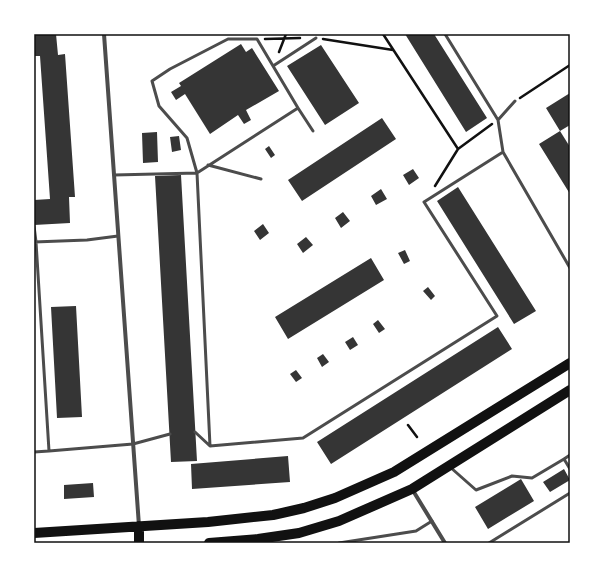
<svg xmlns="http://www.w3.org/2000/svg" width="604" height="577" viewBox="0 0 604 577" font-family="'Work Sans',sans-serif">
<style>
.building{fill:#353535}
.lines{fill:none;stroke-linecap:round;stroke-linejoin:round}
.path{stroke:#111;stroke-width:2.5}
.service{stroke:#4c4c4c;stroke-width:3}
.minor{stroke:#4c4c4c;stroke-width:4}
.primary{stroke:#111;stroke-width:10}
.neatline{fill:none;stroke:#111;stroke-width:1.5}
</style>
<rect width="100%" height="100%" fill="#fff"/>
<!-- building -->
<path class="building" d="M34,34h22l2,21 7,-1 10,143h-6l1,26 -36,2v-25l16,-1 -10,-143h-6z
M405,34h29l53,84 -21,14z
M241,44l5,8 6,-4 27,43 -33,19 5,10 -7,4 -6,-9 -28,19 -25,-40 -9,6 -5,-8 10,-6 -2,-3z
M321,45l38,58 -34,22 -38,-59z
M570,93v32l-10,6 -14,-23z
M382,118l14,21 -94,62 -14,-21z
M560,131l10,16v47l-31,-50z
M157,132l1,30 -15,1 -1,-30z
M179,136l2,14 -9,2 -2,-15z
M269,146l6,9 -4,3 -6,-9z
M413,169l6,9 -10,7 -6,-10z
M181,175l16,286 -26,1 -16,-286z
M458,187l78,124 -22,13 -77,-123z
M381,189l6,10 -11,6 -5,-9z
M343,212l7,9 -9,7 -6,-10z
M263,224l6,9 -9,7 -6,-9z
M306,237l7,8 -10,8 -6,-9z
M405,250l5,11 -6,3 -6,-11z
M371,258l13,22 -96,59 -13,-22z
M428,287l7,9 -4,4 -8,-9z
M76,306l6,111 -25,1 -6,-111z
M378,320l7,9 -6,4 -6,-9z
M498,327l14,22 -181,115 -14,-22z
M353,337l5,8 -8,5 -5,-8z
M323,354l6,8 -7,5 -5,-9z
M296,370l6,8 -6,4 -6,-8z
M288,456l2,26 -98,7 -1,-25z
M564,469l6,11 -20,12 -7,-10z
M521,479l13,22 -46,28 -13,-22z
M93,483l1,14 -30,2v-14z"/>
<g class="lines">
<!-- path -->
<path class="path" d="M383,34l75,115 34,-25
M265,39l35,-1
M323,39l70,11
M279,52l7,-18
M520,98l50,-33
M435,186l23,-37
M408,425l9,12"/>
<!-- service -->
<path class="service" d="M445,34l53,86 5,32 67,116
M273,66l43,-28
M498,120l17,-19
M208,165l53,14
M114,175l83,-2 101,-65 15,23
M34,226l2,16 13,209 -15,1
M34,242l53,-2 31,-4
M195,432l15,14 93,-8 194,-122 -73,-114 79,-50
M210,446l-13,-273 -10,-35 -28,-32 -7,-25 18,-12 58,-30h29l41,69
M49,451l84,-7 37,-10
M570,455l-6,4 6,10
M450,467l26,23 36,-14 20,2 32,-19
M339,543l77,-12 16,-10
M489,543l81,-50"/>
<!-- minor -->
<path class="minor" d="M104,34l35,492
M412,489l33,54"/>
<!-- primary -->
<path class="primary" d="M139,526v17
M34,533l174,-11 65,-7 31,-7 31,-10 59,-26 176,-109
M209,543l49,-4 41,-6 40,-12 73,-32 158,-99"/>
</g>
<!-- border -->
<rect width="604" height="577" fill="none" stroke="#ffffff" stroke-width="70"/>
<rect x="35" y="35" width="534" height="507" class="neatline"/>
</svg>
